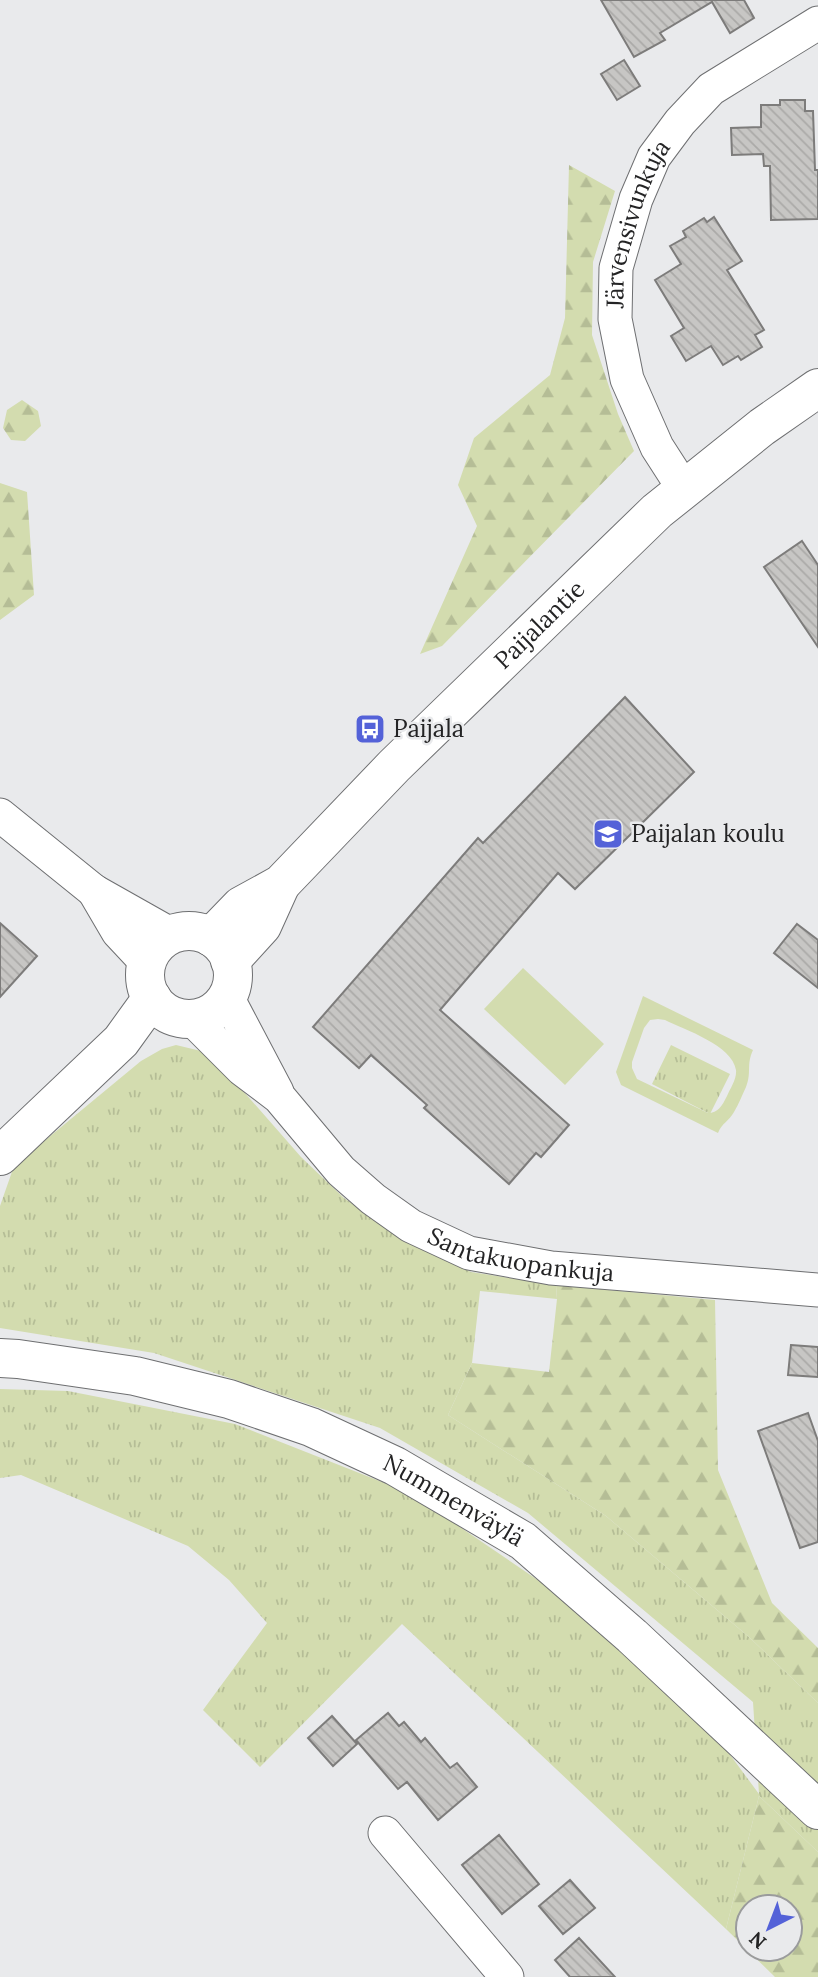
<svg xmlns="http://www.w3.org/2000/svg" width="818" height="1977" viewBox="0 0 818 1977" font-family="Lora,serif">
<style>
.grass{fill:url(#grass-tufts)}
.forest{fill:url(#forest-firs);fill-rule:evenodd}
.pitch{fill:#d3dcaf;fill-rule:evenodd}
.building{fill:url(#building-back-hatch);stroke:#7d7c7b;stroke-width:2}
.lines{fill:none;stroke-linecap:round;stroke-linejoin:round}
.street-casing{stroke:#6e6f71;stroke-width:35}
.secondary-casing{stroke:#6e6f71;stroke-width:40}
.street{stroke:#fff;stroke-width:33}
.secondary{stroke:#fff;stroke-width:38}
.labels{text-anchor:middle;stroke-width:5;stroke-linejoin:round;paint-order:stroke}
.street-label{font-size:24px;fill:#242425;stroke:#e9eaec}
.poi-label{font-size:24px;fill:#242425;stroke:#e9eaec;text-anchor:start}
</style>
<defs>
<pattern id="grass-tufts" width="24" height="20" patternUnits="userSpaceOnUse" patternTransform="scale(1.75)"><rect width="24" height="20" fill="#d3dcaf"/><path d="M3 7l-1-3M5 7V3M7 7l1-3M15 17l-1-3M17 17v-4M19 17l1-3" fill="none" stroke="#b5bd96"/></pattern>
<pattern id="forest-firs" width="22" height="20" patternUnits="userSpaceOnUse" patternTransform="scale(1.75)"><rect width="22" height="20" fill="#d3dcaf"/><path d="M5 1l3.5 6h-7zM16 11l3.5 6h-7z" fill="#b5bd96"/></pattern>
<pattern id="building-back-hatch" width="6" height="6" patternUnits="userSpaceOnUse" patternTransform="scale(1.75)"><rect width="6" height="6" fill="#c7c6c4"/><path d="M-1 5l2 2M0 0l6 6M5-1l2 2" fill="none" stroke="#abaaa8"/></pattern>
</defs>
<rect width="100%" height="100%" fill="#e9eaec"/>
<!-- grass -->
<path class="grass" d="M176,1045l25,6 15,9 85,97 43,41 53,36 74,38 85,13 1,14 -77,-8 -8,72 -24,52 158,101 143,121 69,66v149l-59,-56 -33,133 -324,-305 -142,143 -57,-57 64,-87 -38,-43 -41,-34 -167,-71 -21,3v-89l68,2 167,33 175,69 141,96 160,140 48,65 -6,-92 -225,-189 -148,-85 -226,-75 -154,-25v-122l14,-40 127,-105 21,-12z
M671,1045l59,29 -20,40 -58,-30z"/>
<!-- forest -->
<path class="forest" d="M569,165l46,26 -22,71 -1,73 26,79 16,37 -192,195 -22,8 57,-128 -19,-41 16,-47 76,-63 15,-57z
M22,400l16,11 3,15 -16,15 -14,-1 -8,-12 4,-18z
M0,483l27,9 7,103 -34,25z
M556,1285l159,15 3,170 54,133 46,45v55l-69,-66 -143,-121 -158,-101 24,-52 77,9 8,-73z
M759,1796l59,56v125h-43l-49,-48zM748,1907h42v42h-42z"/>
<!-- pitch -->
<path class="pitch" d="M523,968l81,76 -39,41 -81,-76z
M643,996l110,54c-7,15 -1,22 -7,37 -4,8 -7,17 -12,25 -5,9 -12,11 -16,21l-97,-48 -5,-13zM658,1019l7,1c20,10 67,25 71,50 1,9 -6,19 -9,26 -5,10 -9,17 -19,17l-71,-34 -5,-11v-6l12,-34 6,-8z"/>
<!-- building -->
<path class="building" d="M601,0h143l10,18 -24,15 -18,-31 -52,31 5,7 -31,17z
M624,60l16,26 -23,14 -16,-26z
M780,100h25v11h8l2,59h3v49l-47,1 -1,-54h-6l-1,-12 -31,1 -1,-27 30,-1v-22h19z
M714,217l28,44 -15,9 37,60 -9,5 7,12 -21,13 -3,-4 -15,9 -12,-19 -25,15 -15,-25 13,-8 -29,-48 26,-16 -11,-18 16,-9 -3,-6 21,-13 3,4z
M802,541l16,24v82l-54,-80z
M625,697l69,75 -119,117 -17,-16 -118,137 129,115 -28,32 -5,-4 -27,31 -85,-76 3,-3 -56,-50 -12,13 -46,-41 165,-189 5,5z
M0,923l37,33 -37,41z
M797,924l21,16v48l-44,-35z
M791,1345l27,2v30l-30,-2z
M808,1413l10,28v101l-18,6 -42,-117z
M388,1713l11,13 5,-4 17,20 4,-4 25,30 7,-5 20,24 -39,33 -31,-38 -9,7 -42,-49z
M332,1716l25,28 -24,22 -25,-28z
M499,1835l40,49 -37,30 -40,-49z
M570,1880l25,28 -32,26 -24,-28z
M579,1938l36,39h-45l-15,-17z"/>
<g class="lines">
<!-- street casing -->
<g class="street-casing">
<g id="street">
<path id="s1" d="M684,489l-27,-42 -30,-68 -12,-60 1,-51 20,-69 18,-42 26,-35 31,-33 107,-66"/>
<path d="M0,815l94,76 78,44"/>
<path d="M94,891l24,41 29,31"/>
<path d="M227,997l50,95"/>
<path id="s2" d="M192,1019l50,50 37,28 62,74 32,28 38,27 58,27 82,15 267,22"/>
<path d="M385,1833l122,144"/>
</g>
</g>
<!-- secondary casing -->
<g class="secondary-casing">
<g id="secondary">
<circle cx="189" cy="975" r="44"/>
<path id="s3" d="M211,937l30,-31 40,-22 113,-118 263,-255 105,-84 56,-39"/>
<path d="M230,961l32,-35 19,-42"/>
<path d="M0,1156l121,-115 31,-43"/>
<path id="s4" d="M0,1358l18,1 117,17 94,23 82,28 84,39 128,75 109,95 186,174"/>
</g>
</g>
<!-- street -->
<use href="#street" class="street"/>
<!-- secondary -->
<use href="#secondary" class="secondary"/>
</g>
<!-- icons -->
<defs>
<g id="bus-square" transform="scale(1.575)"><rect x="-9" y="-9" width="18" height="18" rx="4" fill="#5462d8" stroke="#e9eaec"/><path d="M-5-6H5V4H4V6H2V4H-2V6H-4V4H-5ZM-3.5-4V0h7V-4ZM-3.5 1.2v1.5H-2V1.2ZM2 1.2v1.5H3.5V1.2Z" fill="#fff"/></g>
<g id="school-square" transform="scale(1.575)"><rect x="-9" y="-9" width="18" height="18" rx="4" fill="#5462d8" stroke="#e9eaec"/><path d="M0-5L7-2L0 1L-7-2ZM-4 1L0 2.5L4 1V4Q0 6-4 4Z" fill="#fff"/></g>
</defs>
<g fill-rule="evenodd">
<use href="#bus-square" x="370" y="729"/>
<use href="#school-square" x="608" y="834"/>
</g>
<g class="labels">
<!-- street labels -->
<g class="street-label">
<text dy="8" stroke="none"><textPath href="#s1" startOffset="284">Järvensivunkuja</textPath></text>
<text dy="8" stroke="none"><textPath href="#s3" startOffset="455">Paijalantie</textPath></text>
<text dy="8" stroke="none"><textPath href="#s2" startOffset="418">Santakuopankuja</textPath></text>
<text dy="8" stroke="none"><textPath href="#s4" startOffset="480">Nummenväylä</textPath></text>
</g>
<!-- poi labels -->
<g class="poi-label">
<text x="393" y="737">Paijala</text>
<text x="631" y="842">Paijalan koulu</text>
</g>
</g>
<!-- north arrow -->
<g transform="translate(769 1928) rotate(222)"><circle r="33" fill="#e9eaec" stroke="#9a9b9c" stroke-width="2"/>
<path d="M0-5L12 26L0 18L-12 26Z" fill="#5462d8"/>
<text y="-10" font-size="19" font-weight="bold" text-anchor="middle" fill="#242425">N</text>
</g>
</svg>
